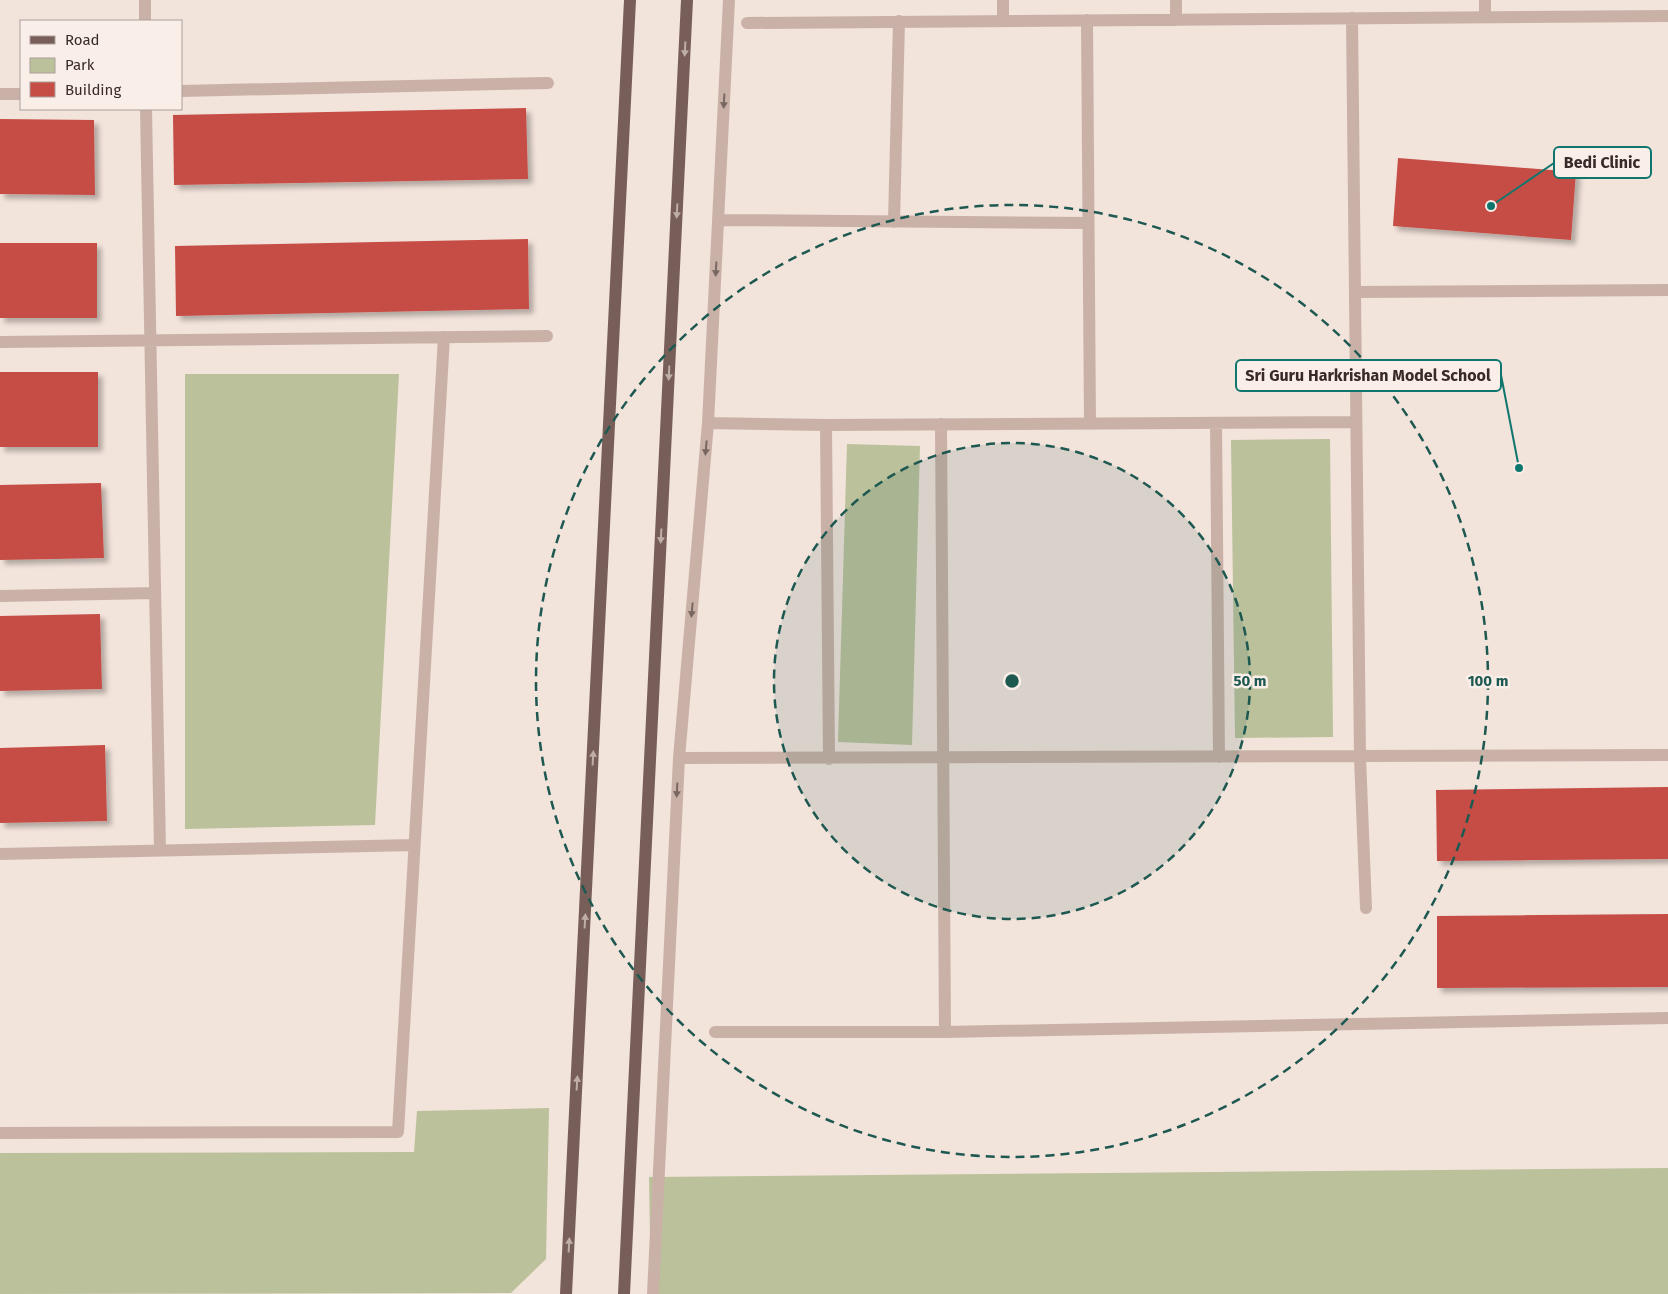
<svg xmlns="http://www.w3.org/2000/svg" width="1668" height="1294" viewBox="0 0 1668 1294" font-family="'Fira Sans',sans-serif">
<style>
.green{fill:#bbc19b}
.building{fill:#c64d45;filter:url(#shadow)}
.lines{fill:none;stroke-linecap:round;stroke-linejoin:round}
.minor{stroke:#cab1a7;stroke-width:12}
.major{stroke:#785e59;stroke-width:12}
.oneway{fill:#bfada8}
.oneway2{fill:#796761}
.ring{fill:none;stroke:#1d5851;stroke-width:2.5;stroke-dasharray:9 6}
.centre{fill:#1d5851;stroke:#f9eee8;stroke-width:2.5}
.ring-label{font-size:15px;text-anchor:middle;font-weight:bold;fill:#1d5851;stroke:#f9eee8;stroke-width:5;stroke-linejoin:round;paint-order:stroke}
.leader{fill:none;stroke:#0f766e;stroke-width:2}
.callout-dot{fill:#0f766e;stroke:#f9eee8;stroke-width:2}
.callout{fill:#f9eee8;stroke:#0f766e;stroke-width:2}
.callout-label{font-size:16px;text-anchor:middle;font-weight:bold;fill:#372a28}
</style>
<defs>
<filter id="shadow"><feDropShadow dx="4.5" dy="4.5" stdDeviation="2.5" flood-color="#0004"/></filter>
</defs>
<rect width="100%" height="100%" fill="#f2e3db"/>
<!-- green -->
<path class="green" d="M185,374h214l-24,451 -190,4z
M1330,439l3,298 -98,1 -4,-298z
M847,444l73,2 -8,299 -74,-3z
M549,1108l-3,151 -35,34 -511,1v-141l414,-1 3,-41z
M1668,1168v126h-1017l-2,-117z"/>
<!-- building -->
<path class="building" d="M526,108l2,71 -354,6 -1,-70z
M0,119l94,1 1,75 -95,-1z
M1398,158l178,14 -5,68 -178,-14z
M528,239l1,70 -353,7 -1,-70z
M0,243h97v75h-97z
M0,372h98v75h-98z
M101,483l3,75 -104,2v-75z
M100,614l2,75 -102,2v-75z
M105,745l2,76 -107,2v-75z
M1668,787v72l-231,2 -1,-71z
M1668,914v73l-231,1v-72z"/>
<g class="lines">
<!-- minor -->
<path class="minor" d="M145,0v21
M1003,0v21
M1176,0v20
M1485,0v17
M1352,18l8,739 6,151
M1087,20l3,404
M747,23l921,-7
M181,91l367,-8
M0,94h21
M146,109l14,741
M718,220l370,3
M894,222l5,-201
M1355,292l313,-2
M0,342l547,-6
M708,423l118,2 530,-3
M1216,423l3,334
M941,424l4,608
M826,425l3,334
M0,596l155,-3
M679,758l989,-3
M0,854l414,-9
M715,1032h230l723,-14
M0,1133l398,-1 46,-795
M653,1294l26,-536 29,-335 21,-423"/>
<!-- major -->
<path class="major" d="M566,1294l64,-1294
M624,1294l63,-1294"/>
</g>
<!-- one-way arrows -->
<defs><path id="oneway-solid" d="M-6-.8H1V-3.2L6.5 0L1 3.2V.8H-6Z" transform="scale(1.25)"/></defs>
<g class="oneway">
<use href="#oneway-solid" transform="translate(685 49) rotate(93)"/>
<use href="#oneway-solid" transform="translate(677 211) rotate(93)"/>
<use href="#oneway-solid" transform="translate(669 373) rotate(93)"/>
<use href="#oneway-solid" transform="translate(661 536) rotate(93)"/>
<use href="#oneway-solid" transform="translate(593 758) rotate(-87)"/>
<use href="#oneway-solid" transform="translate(585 921) rotate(-87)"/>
<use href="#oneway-solid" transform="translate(577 1083) rotate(-87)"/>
<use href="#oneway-solid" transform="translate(569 1245) rotate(-87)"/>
</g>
<g class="oneway2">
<use href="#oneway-solid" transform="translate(724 101) rotate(93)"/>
<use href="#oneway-solid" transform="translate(716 269) rotate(93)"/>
<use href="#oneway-solid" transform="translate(706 448) rotate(95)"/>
<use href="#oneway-solid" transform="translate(692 610) rotate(95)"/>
<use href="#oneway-solid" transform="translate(677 790) rotate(93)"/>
</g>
<!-- distance rings -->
<circle cx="1012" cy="681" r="238" fill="#1d5851" fill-opacity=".12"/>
<g class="ring">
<circle cx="1012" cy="681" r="238"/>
<circle cx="1012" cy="681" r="476"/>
</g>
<circle cx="1012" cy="681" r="8" class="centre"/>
<g class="ring-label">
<text x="1250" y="686">50 m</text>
<text x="1488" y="686">100 m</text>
</g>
<!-- callouts -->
<path class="leader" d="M1491 206L1554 163M1519 468L1501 375"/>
<g class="callout-dot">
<circle cx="1491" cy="206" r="5"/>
<circle cx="1519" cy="468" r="5"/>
</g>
<g class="callout">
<rect x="1554" y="147" width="97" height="31" rx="5"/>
<rect x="1236" y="360" width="265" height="31" rx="5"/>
</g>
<g class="callout-label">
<text x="1602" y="168">Bedi Clinic</text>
<text x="1368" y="381">Sri Guru Harkrishan Model School</text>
</g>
<!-- legend -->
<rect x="20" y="20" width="162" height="90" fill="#f9eee8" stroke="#aba09b"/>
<rect x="30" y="36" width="25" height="8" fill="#785e59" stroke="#aba09b"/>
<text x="65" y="45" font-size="15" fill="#372a28">Road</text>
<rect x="30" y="58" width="25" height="15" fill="#bbc19b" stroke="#aba09b"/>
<text x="65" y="70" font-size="15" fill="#372a28">Park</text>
<rect x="30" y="82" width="25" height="15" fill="#c64d45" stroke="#aba09b"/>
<text x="65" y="95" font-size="15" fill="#372a28">Building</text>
</svg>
